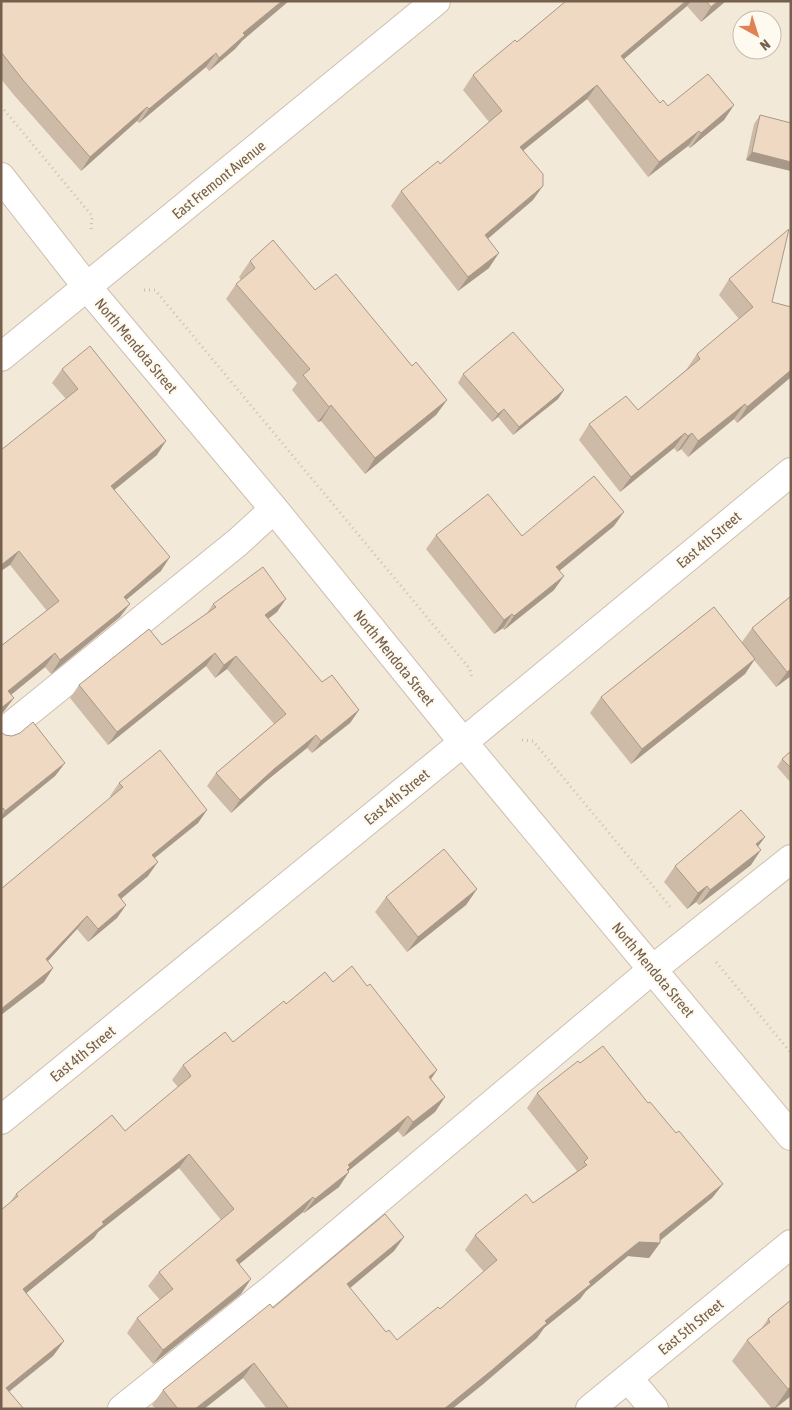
<svg xmlns="http://www.w3.org/2000/svg" width="792" height="1410" viewBox="0 0 792 1410" font-family="'Asap Condensed',sans-serif">
<style>
.residential{fill:#f3e9d8;fill-rule:evenodd}
.lines{fill:none;stroke-linecap:round;stroke-linejoin:round}
.minor-casing{stroke:#cebfaf;stroke-width:30}
.path{stroke:#d5bda4;stroke-width:3;stroke-dasharray:1 4;stroke-linecap:butt}
.minor{stroke:#fff;stroke-width:28}
.wall{fill:#cebba7}
.shaded-wall{fill:#a89888}
.building{fill:#f0d9c2;stroke:#a89888}
.labels{text-anchor:middle;stroke-width:4.5;stroke-linejoin:round;paint-order:stroke}
.street-label{font-size:15px;fill:#75604d;stroke:#fefaf0}
</style>
<rect width="100%" height="100%" fill="#fcf6e9"/>
<!-- residential -->
<path class="residential" d="M1,1h790v1408h-790zM742,20h30v30h-30z"/>
<g class="lines">
<!-- minor casing -->
<g class="minor-casing">
<path id="minor" d="M1,177l86,110 187,222 189,233 328,394
M1,357l435,-356
M1,734l237,-192 36,-33
M1,1120l431,-352 359,-296
M628,1378l26,31
M122,1409l150,-120 381,-320 138,-110
M590,1409l201,-165"/>
</g>
<!-- path -->
<path class="path" d="M1,106l91,110 -1,15
M144,290h11l315,379 2,10
M522,740l11,1 139,168
M716,962l75,91"/>
<!-- minor -->
<use href="#minor" class="minor"/>
</g>
<!-- wall -->
<path class="wall" d="M1,1l241,40 -7,8 -26,22 -3,-4 -67,56 -2,-2 -56,50 -68,-77 -12,-15z
M566,1h160l-25,21 -14,-16 -63,53 36,44 8,3 66,-1 -10,15 -34,28 -2,-2 -40,31 -61,-78 -63,51 9,50 -45,38 1,30 -31,23 -67,-85 10,-15 39,-27 49,-42 -26,-32 10,-15 44,-33z
M760,115l31,8v48l-45,-11 8,-36z
M250,261l65,29 97,76 35,34 -11,15 -71,59 -44,-53 -3,1 -26,-32 5,-7 -71,-84 10,-15 5,-4 -2,-3z
M729,279l43,23 19,5v70l-54,46 -3,-4 -46,38 -7,-8 -4,3 -3,-4 -54,44 -41,-52 10,-16 49,-14 48,-40 11,-16 42,-35 -20,-24z
M62,369l95,86 -43,35 47,81 -35,29 -6,17 -69,57 -6,-7 -34,28 3,3 -10,13 -3,3v-68l46,-35 -37,-46 56,-166 -14,-16z
M463,374l101,16 -6,9 -45,36 -15,-18 -6,5 -34,-39z
M614,526l-55,45 -5,19 -50,40 -1,-2 -9,6 -68,-85 10,-14 86,1z
M791,596v80l-15,11 -22,-27 -9,14 -114,90 -41,-51 11,-16 141,-55 10,-14z
M213,604l64,8 -9,7 54,63 37,28 -9,13 -38,30 -5,-5 -42,34 -34,31 -24,-27 9,-13 58,-49 -47,-55 -12,9 -9,-12 -98,79 -38,-47 9,-13 83,-40 45,-32z
M1,732l4,3 60,28 -10,13 -54,44z
M791,751v32l-14,-16 5,-8z
M119,783l88,27 -9,13 -43,35 -7,18 -27,23 5,6 -9,13 -29,24 -11,-13 -29,32 5,7 -9,14 -43,33 110,-218 -1,-1z
M765,837l-7,9 -7,19 -52,40 -3,-3 -9,7 -23,-27 11,-16z
M477,889l-11,16 -59,47 -32,-40 11,-15z
M333,982l34,4 70,84 -6,9 14,18 -10,15 -32,25 -5,-6 -50,40 -9,16 -35,26 -1,-1 -64,52 2,30 -88,70 -26,-31 10,-15 23,-18 -12,-14 11,-14 62,-52 -42,-52 -81,64 -4,6 -68,55 38,48 -11,15 -43,35 -9,18 10,-208 5,-7 109,-63 53,-44 -6,-7 11,-15 50,-23 53,-38z
M580,1063l68,40 75,81 -11,14 -52,43v2l-11,15 -21,-2 -42,35 -6,8 -36,29 -7,10 -55,47 -30,24h-185l-24,-31 -39,31h-48l-4,-4 11,-15 110,-82 131,-71 -10,14 -44,37 36,44 11,8 43,-31 44,-37 -19,-22 10,-15 58,-32 44,-32 -50,-63 10,-15z
M791,1300v96l-16,13h-3l-40,-48 15,-21 14,-11 7,-10z"/>
<!-- shaded-wall -->
<path class="shaded-wall" d="M282,1h7l-47,40 -7,8 -26,22 10,-13 24,-25z
M686,1h5l-4,5 -76,64 10,-14z
M718,1h8l-25,21 10,-15z
M216,53l-10,14 -67,56 10,-14z
M597,85l-10,14 -77,62 10,-14z
M734,105l-10,15 -34,28 11,-15z
M147,107l-10,14 -56,50 9,-14z
M699,131l-11,15 -40,31 11,-15z
M752,152l39,10v9l-45,-11z
M543,186l-10,14 -58,50 10,-15z
M499,253l-10,15 -31,23 10,-14z
M791,370v7l-54,46 10,-16z
M564,390l-6,9 -45,36 6,-8z
M447,400l-11,15 -71,59 10,-16z
M745,404l-11,15 -46,38 10,-16z
M331,405l-10,16 -3,1 11,-15z
M504,409l-6,8 -6,5 6,-8z
M685,433l-11,15 -54,44 11,-15z
M692,433l-11,16 -4,3 11,-16z
M166,441l-9,14 -55,45 9,-14z
M624,512l-10,14 -67,55 9,-14z
M19,551l-9,14 -9,6v-6z
M170,557l-9,14 -47,39 10,-13z
M564,576l-10,14 -50,40 10,-14z
M286,599l-9,13 -21,16 9,-13z
M130,604l-10,13 -69,57 9,-14z
M512,614l-9,14 -9,6 10,-14z
M55,653l-10,14 -44,36 7,-12z
M215,653l-9,13 -98,79 9,-13z
M236,656l-9,13 -12,9 9,-13z
M755,659l-10,15 -114,90 11,-15z
M791,669v7l-15,11 11,-15z
M14,698l-10,13 -3,3v-6z
M359,710l-9,13 -38,30 9,-12z
M316,735l-9,13 -42,34 -34,31 9,-13 34,-31z
M65,763l-10,13 -54,44v-3l4,-6z
M207,810l-9,13 -56,45 10,-13z
M765,837l-11,15 2,-8z
M761,850l-10,15 -52,40 11,-15z
M158,862l-10,14 -39,33 9,-14z
M707,886l-11,16 -9,7 11,-16z
M477,889l-11,16 -59,47 11,-15z
M126,905l-9,13 -29,24 10,-13z
M87,916l-10,13 -40,44 9,-14z
M53,968l-9,14 -43,33v-6z
M437,1070l-10,15 2,-8z
M445,1097l-10,15 -32,25 10,-15z
M408,1116l-10,15 -51,41h2l-10,15 -35,26 11,-14 33,-34z
M189,1154l-10,14 -81,64 -4,6 -81,66 10,-15 79,-67z
M723,1184l-11,14 -55,45h3l-11,15 -21,-2 -42,35 -6,8 -36,29 -7,10 -55,47 -30,24h-8l145,-127 50,-40 21,-8z
M313,1197l-10,15 -77,63 10,-15z
M404,1237l-10,14 -57,48 10,-15z
M251,1279l-10,15 -88,70 10,-14z
M64,1341l-11,15 -52,42 5,-10z
M254,1363l-11,15 -39,31h-9z
M791,1387v9l-17,13 14,-20z"/>
<!-- building -->
<path class="building" d="M1,1h281l-39,32 2,2 -26,23 -3,-5 -67,56 -2,-2 -57,50 -67,-77 -22,-28z
M566,1h120l-65,55 39,47 3,-3 5,6 40,-32 26,31 -33,28 -2,-2 -40,31 -62,-77 -77,62 23,27v12l-58,49 14,18 -31,24 -67,-86 37,-30 2,3 62,-53 -29,-36 42,-35 2,2z
M706,1h12l-7,6z
M760,115l31,8v39l-39,-10z
M789,229l-17,73 19,5v63l-44,37 -2,-3 -47,37 -6,-8 -4,3 -3,-3 -54,44 -42,-53 37,-28 12,14 62,-51 -3,-5 56,-47 -24,-28z
M273,240l42,50 21,-16 76,92 4,-4 31,38 -72,58 -44,-53 -2,2 -26,-32 7,-6 -74,-85 19,-16 -5,-7z
M513,332l51,58 -45,37 -15,-18 -6,5 -35,-40z
M90,346l76,95 -55,45 59,71 -46,40 6,7 -70,56 -5,-7 -47,38 6,7 -13,10v-62l58,-45 -40,-50 -18,14v-115l77,-61 -16,-20z
M594,476l30,36 -68,55 8,9 -50,40 -2,-2 -8,6 -68,-85 52,-41 34,42z
M263,567l23,32 -21,16 57,67 10,-7 27,35 -38,31 -5,-6 -42,34 -34,31 -24,-27 70,-59 -50,-58 -12,9 -9,-12 -98,79 -38,-47 70,-56 13,16 54,-38 -3,-3z
M791,596v73l-4,3 -35,-44z
M714,607l41,52 -113,90 -41,-52z
M33,722l32,41 -60,48 -2,-3 -2,1v-77l4,3 7,1 8,-3z
M160,750l47,60 -55,45 6,7 -40,33 8,10 -28,24 -11,-13 -41,43 7,9 -52,41v-120l122,-102 -4,-4z
M791,751v17l-9,-9z
M741,810l24,27 -9,7 5,6 -51,40 -3,-4 -9,7 -23,-27z
M444,849l33,40 -59,48 -32,-40z
M352,966l15,20 3,-2 67,86 -8,7 16,20 -32,25 -5,-6 -60,49 2,2 -3,3 2,2 -34,27 -2,-2 -77,63 15,19 -88,71 -26,-32 36,-29 -14,-17 75,-63 -45,-55 -87,68 2,2 -81,65 41,52 -58,47 18,21h-23v-199l17,-14 -2,-2 96,-79 13,16 66,-55 -8,-11 42,-33 8,10 51,-41 2,3 39,-32 8,10z
M603,1046l45,57 2,-1 26,31 3,-2 44,53 -63,50v9l-21,-1 -50,40 2,2 -46,37 2,2 -55,47 -48,39h-155l-35,-46 -59,46h-17l-15,-19 107,-86 3,4 112,-94 19,23 -57,47 39,48 3,-2 8,10 41,-33 2,2 57,-49 -22,-25 51,-41 7,9 54,-38 -3,-3 4,-4 -51,-65 41,-32 2,2z
M791,1300v87l-3,2 -41,-49 23,-18 -2,-3z"/>
<g class="labels">
<!-- street labels -->
<g class="street-label">
<text transform="translate(219 180) rotate(-39)" y="5">East Fremont Avenue</text>
<text transform="translate(136 346) rotate(50)" y="5">North Mendota Street</text>
<text transform="translate(709 540) rotate(-40)" y="5">East 4th Street</text>
<text transform="translate(394 658) rotate(51)" y="5">North Mendota Street</text>
<text transform="translate(397 797) rotate(-39)" y="5">East 4th Street</text>
<text transform="translate(653 970) rotate(50)" y="5">North Mendota Street</text>
<text transform="translate(83 1054) rotate(-39)" y="5">East 4th Street</text>
<text transform="translate(691 1327) rotate(-39)" y="5">East 5th Street</text>
</g>
</g>
<!-- border -->
<rect width="792" height="1410" fill="none" stroke="#75604d" stroke-width="5"/>
<!-- north arrow -->
<g transform="translate(757 35) rotate(141)"><circle r="24" fill="#fefaf0" stroke="#c7bcaf"/>
<path d="M0-4L9 19L0 12L-9 19Z" fill="#e08254"/>
<text y="-8" font-size="14" font-weight="bold" text-anchor="middle" fill="#75604d">N</text>
</g>
</svg>
